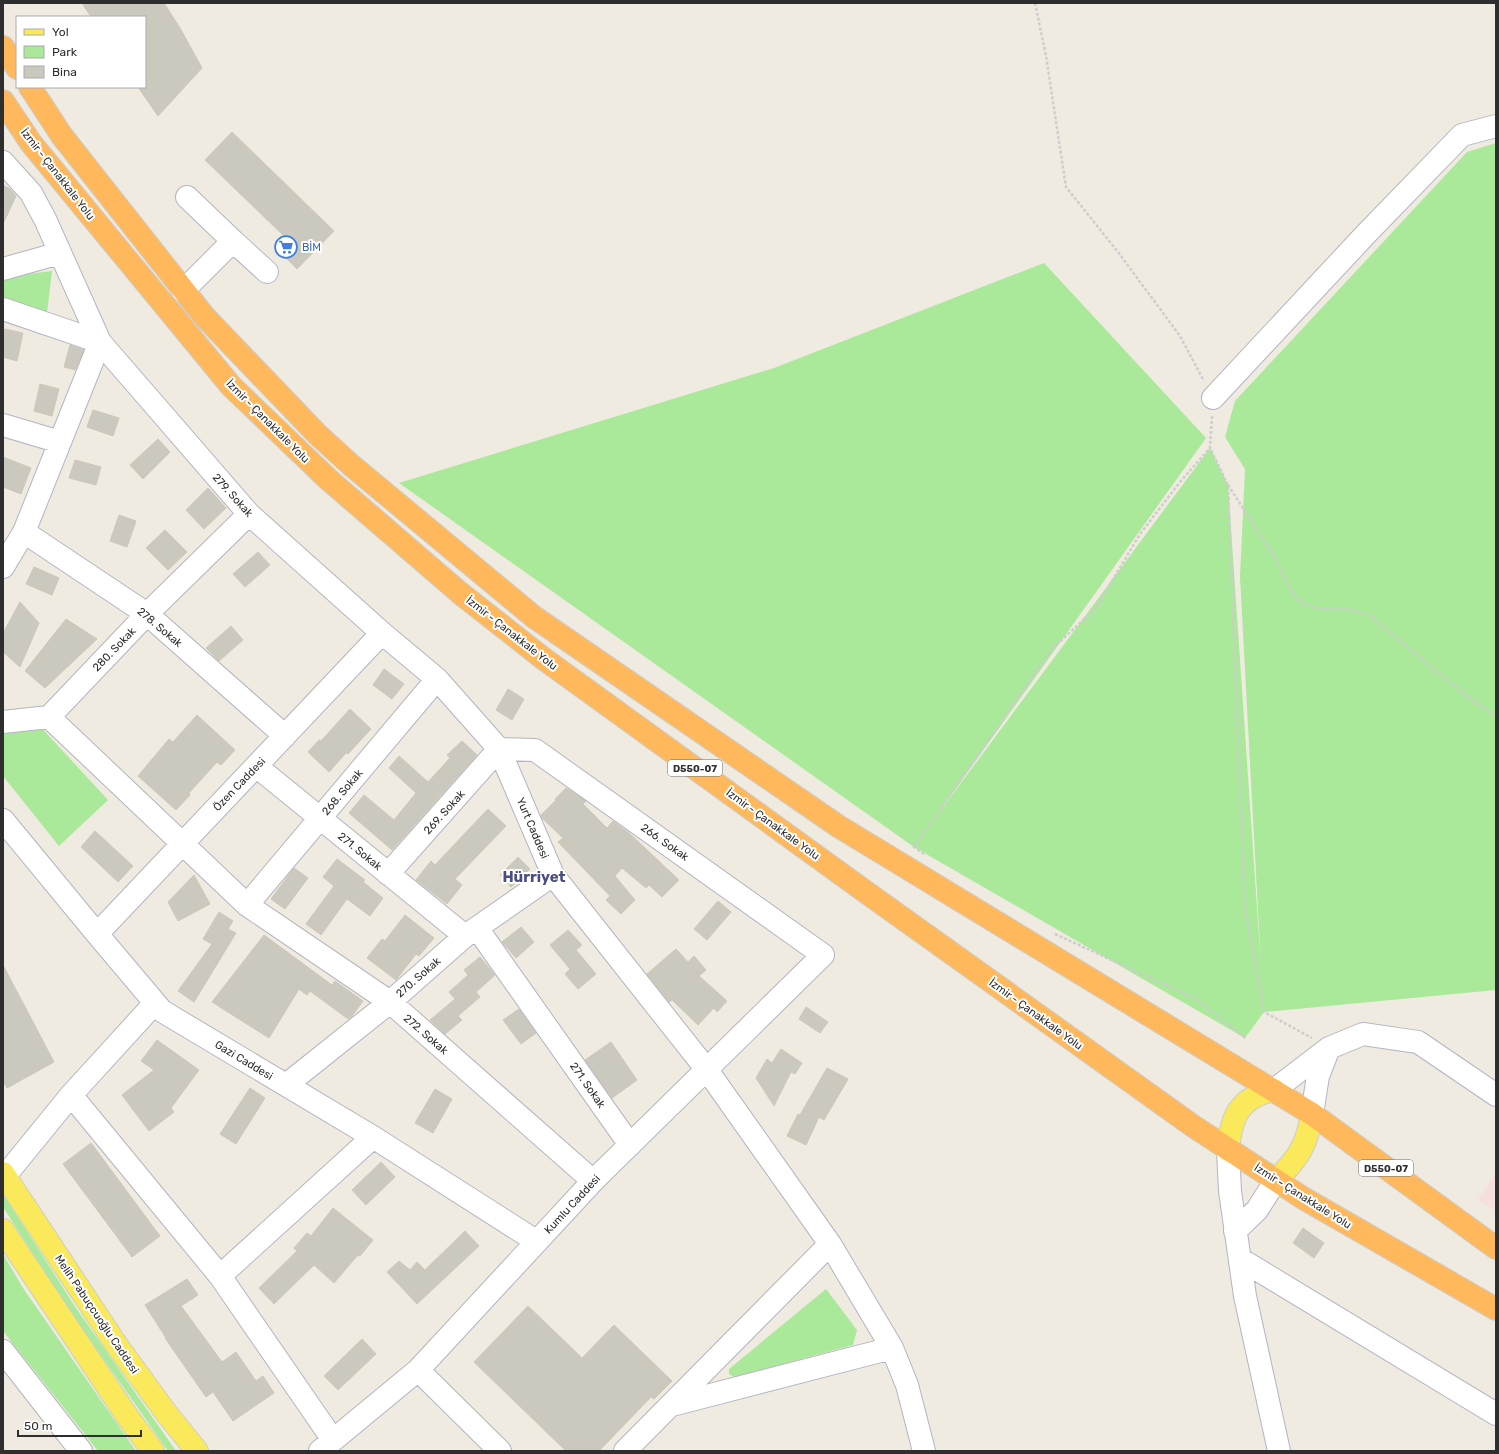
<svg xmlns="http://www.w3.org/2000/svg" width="1499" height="1454" viewBox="0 0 1499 1454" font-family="Rubik,sans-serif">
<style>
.medical{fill:#f6dfdd}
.green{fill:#aae89a}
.building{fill:#cbc9be;stroke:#ccc7b9}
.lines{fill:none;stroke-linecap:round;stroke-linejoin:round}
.minor-casing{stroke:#b4b4c2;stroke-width:24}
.major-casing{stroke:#cdcdcd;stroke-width:24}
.highway-casing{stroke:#cdcdcd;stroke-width:24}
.path{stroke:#cdcdcd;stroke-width:2.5;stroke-dasharray:3 2;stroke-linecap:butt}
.minor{stroke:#fff;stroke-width:22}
.major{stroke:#f9e95b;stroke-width:22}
.highway{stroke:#ffb85b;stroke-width:22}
.labels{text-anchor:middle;stroke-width:4;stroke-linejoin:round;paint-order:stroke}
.shield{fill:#fff;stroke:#6d6d6d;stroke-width:1}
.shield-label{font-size:10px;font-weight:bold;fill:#2e2e2e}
.street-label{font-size:11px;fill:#2e2e2e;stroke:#fff}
.shop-label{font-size:11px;fill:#366cbe;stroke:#fff;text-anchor:start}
.district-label{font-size:15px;font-weight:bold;fill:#4a4d82;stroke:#fff}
</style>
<rect width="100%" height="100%" fill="#efebe0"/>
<!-- medical -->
<path class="medical" d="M1496,1173v38l-18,-12z"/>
<!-- green -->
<path class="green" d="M1496,143v847l-232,22 -19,26 -331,-191 -515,-364 375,-115 270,-105 162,175 -274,384 278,-374 18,37 33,481 -21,-389 5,-108 -20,-32 10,-36 232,-249z
M52,271l-5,42 -44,-15v-21z
M37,723l71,77 -49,46 -56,-70v-47z
M3,1194l73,114 100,143h-8l-96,-137 -69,-107z
M3,1254l20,34 113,163h-38l-95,-120z
M826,1289l31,41 -4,15 -119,32 -5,-3v-5z"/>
<!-- building -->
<path class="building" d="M82,3h82l16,25 22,40 -44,48 -20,-29h7v-70h-54z
M232,132l102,99 -37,38 -21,-21 9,-11 -80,-77z
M3,185l7,4 6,7 -13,28z
M5,329l18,4 -6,28 -14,-4v-19z
M70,345l14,5 -9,20 -11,-3z
M40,384l19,5 -7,27 -18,-5z
M93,410l26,8 -6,18 -26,-9z
M158,439l12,13 -27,27 -13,-14z
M3,457l28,11 -10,26 -18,-7z
M75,460l26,7 -5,18 -27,-7z
M208,488l18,20 -22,21 -18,-19z
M119,515l17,6 -9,26 -17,-6z
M165,530l22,22 -19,18 -22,-22z
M258,552l12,13 -25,22 -12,-13z
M34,567l25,11 -7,17 -26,-11z
M20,602l19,21 -19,44 -17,-15v-19z
M66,619l31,20 -52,49 -20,-17z
M231,626l12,14 -24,21 -13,-13z
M384,669l20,15 -12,15 -19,-14z
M508,689l16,10 -12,21 -16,-10z
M350,709l21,20 -23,25 -2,-1 -17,19 -21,-20 11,-12 2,1z
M197,715l38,35 -14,15 -4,-3 -28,31 1,2 -14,15 -38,-34 31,-37 4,3z
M462,741l15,14 -85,95 -43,-37 15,-18 30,25 22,-27 -27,-25 10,-12 29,26 22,-24 -3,-3z
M566,788l20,13 -3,3 24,24 6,-7 16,12 50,47 -17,17 -13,-12 -3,3 -24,-20 -7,8 20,24 -14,14 -15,-14 4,-4 -52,-54 5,-4 -21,-20 -1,-3 15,-15 -1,-1z
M488,809l18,17 -51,53 7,6 -15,19 -31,-24 15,-19 4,4z
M95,831l38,35 -15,16 -37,-35z
M518,857l12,12 -19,18 -11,-12z
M337,859l28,21 -2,2 20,16 -13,18 -23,-17 -26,36 -15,-11 28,-38 -11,-9z
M294,868l14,10 -23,31 -14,-10z
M194,875l16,29 -32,17 -10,-19z
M718,901l13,11 -24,28 -13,-11z
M219,912l14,9 -5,8 8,4 -42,69 -16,-11 34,-47 -9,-5z
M405,915l29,23 -15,18 -3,-2 -20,26 -29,-22 15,-19 3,2z
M521,927l13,15 -18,16 -14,-16z
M568,930l14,15 -6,5 20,24 -18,15 -13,-15 5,-5 -20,-24z
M264,935l68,50 3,-4 28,20 -11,15 -4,3 -38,-28 -3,4 -8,-6 -30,49 -57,-36z
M676,949l12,13 6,-6 12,14 -7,6 28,25 -10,11 -3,-4 -16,17 -26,-25 -3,2 -22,-28z
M480,957l15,18 -19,17 4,5 -22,19 4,4 -17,14 -15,-14 25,-21 -6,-7 19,-17 -4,-5z
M3,965l51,97 -47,26 -4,-7z
M806,1007l22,15 -8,11 -21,-14z
M519,1009l17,24 -15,11 -18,-24z
M157,1040l42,30 -28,38 3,4 -25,19 -27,-36 32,-25 -13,-9z
M611,1042l26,38 -25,18 -27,-38z
M781,1049l21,14 -7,11 -4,-2 -17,34 -18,-28 11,-19 5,4z
M827,1068l21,11 -24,41 -5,-3 -13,28 -19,-9 11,-22 2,1z
M250,1088l15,10 -29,46 -16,-10z
M435,1089l17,10 -19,34 -18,-10z
M91,1143l69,93 -28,21 -69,-93z
M381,1162l14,15 -29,28 -14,-15z
M333,1208l40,32 -13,16 -2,-1 -24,28 -20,-18 -40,39 -15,-16 38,-37 -3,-3 13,-15 4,3z
M1303,1228l21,15 -10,15 -21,-15z
M465,1231l14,15 -62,58 -30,-32 12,-11 11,9 7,-8 8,8z
M187,1279l11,16 -17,11 41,56 14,-10 20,29 7,-5 11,17 -41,28 -20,-29 -7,5 -41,-59h1l-21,-33z
M528,1306l54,52 32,-33 58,56 -18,18 -3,-2 -52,54h-33l-92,-89z
M362,1339l14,15 -38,36 -14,-14z"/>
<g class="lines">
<!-- minor casing -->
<g class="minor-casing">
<path id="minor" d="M3,162l28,31 14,26 55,123 149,172 133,119 55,46 62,70 54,126 154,195 123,174 62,104 15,37 17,66
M233,241l34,31
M3,269l57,-16
M183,291l50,-50 -46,-44
M3,309l97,33
M1213,398l152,-163 97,-100 34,-9
M3,425l57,17
M24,532l123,82 138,122
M3,567l21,-35 76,-190
M49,717l98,-103 102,-100
M3,722l46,-5 198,188 143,97 203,179
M256,766l209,170
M3,820l94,114 65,77 211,126 163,104
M247,905l190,-226
M477,928l153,217
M97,934l285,-301
M286,1085l104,-83 75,-66 88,-61
M1274,1090l55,-42 34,-14 55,8 78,53
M71,1095l149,181 113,164
M1312,1114l6,-38 11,-28
M1228,1150l2,41 15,105 34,155
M5,1176l66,-81 84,-92
M1235,1231l22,-21 19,-30
M1240,1259l256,155
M220,1276l153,-139
M3,1351l78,100
M418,1370l82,81
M672,1405l220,-57
M320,1451l98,-81 175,-189 230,-226 -288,-205 -36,-1 -111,125
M625,1451l205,-207"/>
</g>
<!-- major casing -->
<g class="major-casing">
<path id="major" d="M1228,1150c3,-33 11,-53 46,-60
M3,1173l113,171 51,70 30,37
M1276,1180c22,-21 31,-35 36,-66
M3,1230l124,186 26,35"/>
</g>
<!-- highway casing -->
<g class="highway-casing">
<path id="highway" d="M3,47l14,21
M30,87l32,49 142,180 113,118 34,31 183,152 304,209 474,288 184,134
M3,101l28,42 200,243 98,94 131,113 84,66 326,236 323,231 110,72 193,111"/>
</g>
<!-- path -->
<path class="path" d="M1035,3l11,53 20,131 52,65 62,84 24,45
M1212,416l-2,32 18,37 17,422 19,105 48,26
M1228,485l46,71 17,35 6,8 7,5 15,5h29l21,6 95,79 32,22
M924,854l-10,-7 138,-198 44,-41 44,-74 40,-52 30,-34
M1055,934l139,64 51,40"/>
<!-- minor -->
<use href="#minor" class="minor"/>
<!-- major -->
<use href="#major" class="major"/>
<!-- highway -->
<use href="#highway" class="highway"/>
</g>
<!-- icons -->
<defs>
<g id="supermarket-ring" transform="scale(1.15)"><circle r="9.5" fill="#fff" stroke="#3f7fe0" stroke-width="1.5"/><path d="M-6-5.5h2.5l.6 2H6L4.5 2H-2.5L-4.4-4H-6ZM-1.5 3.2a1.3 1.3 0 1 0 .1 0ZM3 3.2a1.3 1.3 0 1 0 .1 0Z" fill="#3f7fe0"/></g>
</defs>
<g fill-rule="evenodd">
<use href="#supermarket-ring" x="286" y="247"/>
</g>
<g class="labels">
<!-- shield labels -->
<g class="shield">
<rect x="668" y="760" width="54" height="16" rx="3"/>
<rect x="1359" y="1160" width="54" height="16" rx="3"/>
</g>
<g class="shield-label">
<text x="695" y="772">D550-07</text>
<text x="1386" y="1172">D550-07</text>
</g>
<!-- street labels -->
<g class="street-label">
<text transform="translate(58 174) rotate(52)" y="4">İzmir - Çanakkale Yolu</text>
<text transform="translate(268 421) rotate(45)" y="4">İzmir - Çanakkale Yolu</text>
<text transform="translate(233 495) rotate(48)" y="4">279. Sokak</text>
<text transform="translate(160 627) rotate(40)" y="4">278. Sokak</text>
<text transform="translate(512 633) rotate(38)" y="4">İzmir - Çanakkale Yolu</text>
<text transform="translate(114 649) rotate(-46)" y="4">280. Sokak</text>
<text transform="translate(239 784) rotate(-46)" y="4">Özen Caddesi</text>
<text transform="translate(342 792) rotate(-50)" y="4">268. Sokak</text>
<text transform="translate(444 812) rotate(-48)" y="4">269. Sokak</text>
<text transform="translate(773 824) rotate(36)" y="4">İzmir - Çanakkale Yolu</text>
<text transform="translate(533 828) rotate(67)" y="4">Yurt Caddesi</text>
<text transform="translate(665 842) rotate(35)" y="4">266. Sokak</text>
<text transform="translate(360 851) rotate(39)" y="4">271. Sokak</text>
<text transform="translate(418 977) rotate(-41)" y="4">270. Sokak</text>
<text transform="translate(1036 1014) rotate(36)" y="4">İzmir - Çanakkale Yolu</text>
<text transform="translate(426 1034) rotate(41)" y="4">272. Sokak</text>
<text transform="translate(244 1060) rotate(31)" y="4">Gazi Caddesi</text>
<text transform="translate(588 1085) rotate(55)" y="4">271. Sokak</text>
<text transform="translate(1303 1196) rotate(32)" y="4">İzmir - Çanakkale Yolu</text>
<text transform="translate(572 1204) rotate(-47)" y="4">Kumlu Caddesi</text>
<text transform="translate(97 1314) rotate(56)" y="4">Melih Pabuçcuoğlu Caddesi</text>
</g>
<!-- shop labels -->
<g class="shop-label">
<text x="302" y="251">BİM</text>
</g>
<!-- district labels -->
<g class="district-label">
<text x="534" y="882">Hürriyet</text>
</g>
</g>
<!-- border -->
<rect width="1499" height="1454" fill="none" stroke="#2e2e2e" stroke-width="8"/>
<!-- legend -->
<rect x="16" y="16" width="130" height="72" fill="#ffffff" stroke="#ababab"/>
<rect x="24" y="29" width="20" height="6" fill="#f9e95b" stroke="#ababab"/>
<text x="52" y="36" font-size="12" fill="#2e2e2e">Yol</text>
<rect x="24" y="46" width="20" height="12" fill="#aae89a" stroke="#ababab"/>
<text x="52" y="56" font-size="12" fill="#2e2e2e">Park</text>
<rect x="24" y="66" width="20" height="12" fill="#cbc9be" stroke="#ababab"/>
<text x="52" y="76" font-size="12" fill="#2e2e2e">Bina</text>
<!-- scale -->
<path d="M18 1430v6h123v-6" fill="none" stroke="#2e2e2e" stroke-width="2"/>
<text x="24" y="1430" font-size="12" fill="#2e2e2e" stroke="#ffffff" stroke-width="3" paint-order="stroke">50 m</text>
</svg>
